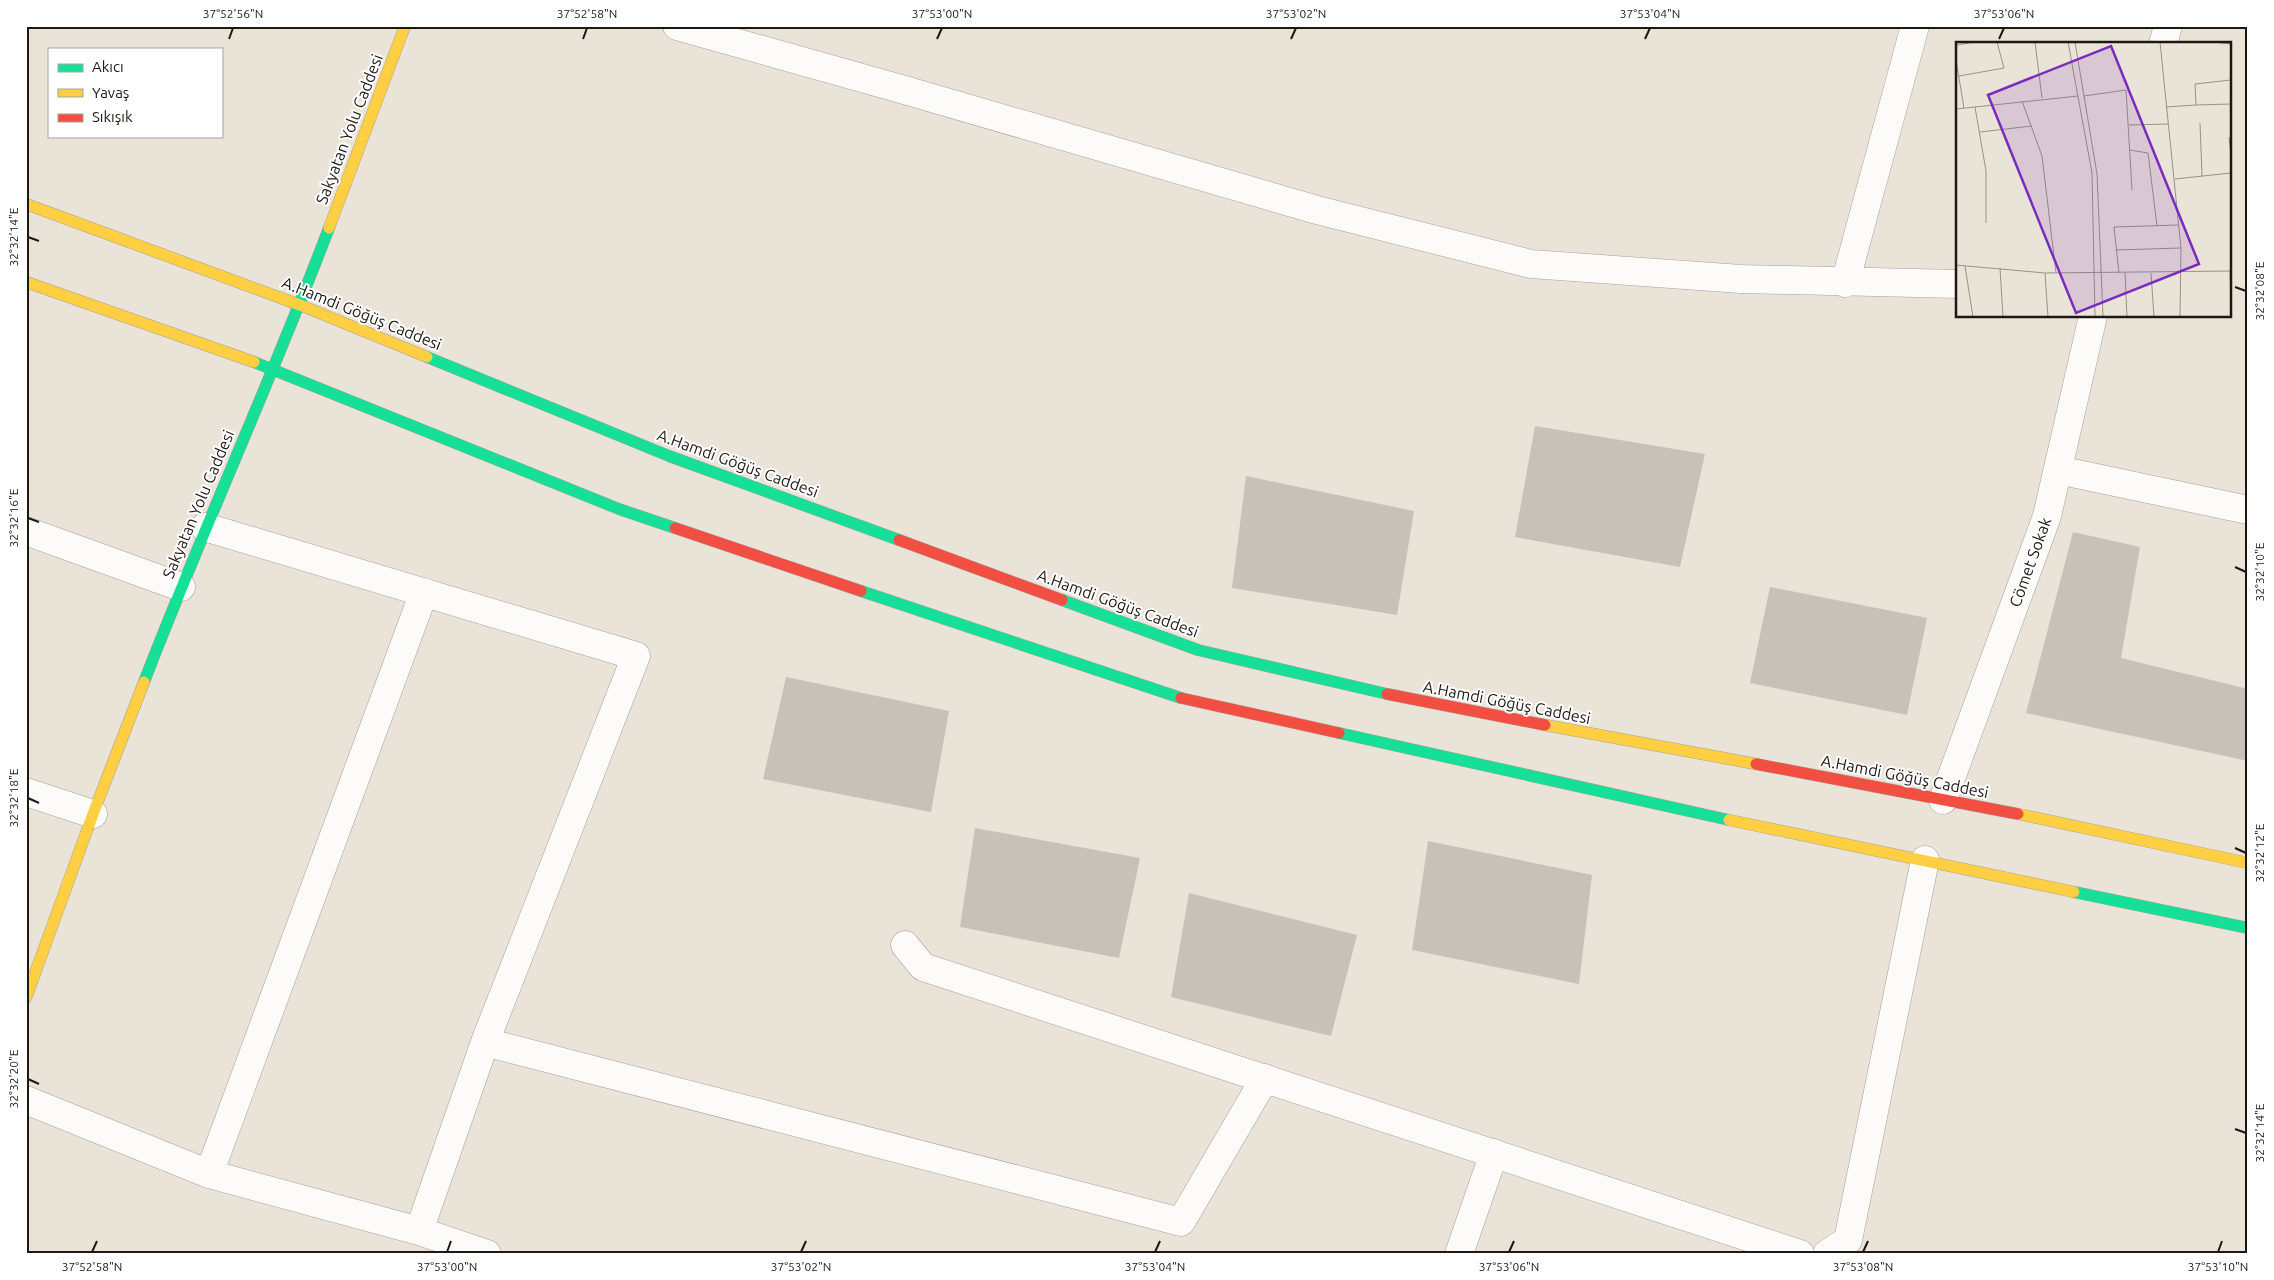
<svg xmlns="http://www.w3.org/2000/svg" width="2274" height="1280" viewBox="0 0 2274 1280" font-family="Ubuntu,sans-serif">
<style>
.building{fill:#c7c1b9}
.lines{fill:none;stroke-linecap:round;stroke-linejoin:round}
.street-casing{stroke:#a6a098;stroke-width:29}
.fast-casing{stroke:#a6a098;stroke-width:12}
.slow-casing{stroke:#a6a098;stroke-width:12}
.jam-casing{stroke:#a6a098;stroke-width:12}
.street{stroke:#fcfbf9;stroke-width:28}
.fast{stroke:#16e098;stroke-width:11}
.slow{stroke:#ffcf43;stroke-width:11}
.jam{stroke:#f24e42;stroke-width:11}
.ticks{fill:none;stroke:#1d1911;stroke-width:2}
.labels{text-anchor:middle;stroke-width:4;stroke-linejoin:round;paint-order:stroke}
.street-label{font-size:16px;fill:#1d1911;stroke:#fff}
.inset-road{fill:none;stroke:#989288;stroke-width:1}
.view{fill:#7b2cbf;fill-opacity:0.15;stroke:#7b2cbf;stroke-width:2.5}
.inset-edge{fill:none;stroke:#1d1911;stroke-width:2.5}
.neatline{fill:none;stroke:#1d1911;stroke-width:2}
.ticks-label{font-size:12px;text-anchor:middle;fill:#1d1911}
</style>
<rect width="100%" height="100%" fill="#eae3d8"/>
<!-- building -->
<path class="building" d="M1535,426l170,28 -25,113 -165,-30z
M1246,476l168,35 -17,104 -165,-27z
M2073,532l67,15 -19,111 127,31v72l-222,-48z
M1770,587l157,31 -20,97 -157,-32z
M786,677l163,34 -18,101 -168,-33z
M975,828l165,30 -21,100 -159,-31z
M1428,841l164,34 -13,109 -167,-34z
M1189,893l168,42 -26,101 -160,-39z"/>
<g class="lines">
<!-- street casing -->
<g class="street-casing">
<path id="street" d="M677,26l224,63 416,121 214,54 210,15 217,5
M2163,44l5,-18
M1845,283l70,-257
M2058,470l190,40
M205,527l431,129 -151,386 -66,189
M26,531l155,56
M26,792l67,22
M1943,800l104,-284 46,-200
M905,945l18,22 877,287
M485,1042l696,180 84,-144
M26,1100l183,74 210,57 68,23
M209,1174l215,-582
M1459,1254l35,-101
M1827,1254l21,-14 77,-380"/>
</g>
<!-- fast casing -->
<g class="fast-casing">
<path id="fast" d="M427,357l242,99 230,84
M254,362l365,147 56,19
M861,591l320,107
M1062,600l136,50 189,44
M144,682c59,-153 127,-301 185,-454
M1339,733l390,87
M2074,892l174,36"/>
</g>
<!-- slow casing -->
<g class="slow-casing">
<path id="slow" d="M26,204l274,101 127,52
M329,228l76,-202
M26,282l228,80
M1545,725l211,39
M2018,814l230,49
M1729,820l345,72
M26,998l67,-184 51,-132"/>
</g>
<!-- jam casing -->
<g class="jam-casing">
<path id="jam" d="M675,528l186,63
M899,540l163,60
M1387,694l158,31
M1181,698l158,35
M1756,764l262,50"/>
</g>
<!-- street -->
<use href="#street" class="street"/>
<!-- fast -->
<use href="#fast" class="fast"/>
<!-- slow -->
<use href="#slow" class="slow"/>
<!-- jam -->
<use href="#jam" class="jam"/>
</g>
<!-- ticks -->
<path class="ticks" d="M229,39l4,-11M583,39l4,-11M937,39l5,-11M1291,39l5,-11M1645,39l5,-11M1999,39l5,-11M28,237l11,4M2235,287l11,4M28,518l11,4M2235,567l11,5M28,798l11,5M2235,848l11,5M28,1079l11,5M2235,1129l11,4M92,1252l5,-11M447,1252l4,-11M801,1252l5,-11M1155,1252l5,-11M1509,1252l5,-11M1863,1252l5,-11M2218,1252l4,-11"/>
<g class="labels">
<!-- street labels -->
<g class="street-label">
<text transform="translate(349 129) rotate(-69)" y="6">Sakyatan Yolu Caddesi</text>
<text transform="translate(362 313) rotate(22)" y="6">A.Hamdi Göğüş Caddesi</text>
<text transform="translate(738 463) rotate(20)" y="6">A.Hamdi Göğüş Caddesi</text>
<text transform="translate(198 504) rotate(-67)" y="6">Sakyatan Yolu Caddesi</text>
<text transform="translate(2030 562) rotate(-70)" y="6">Cömet Sokak</text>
<text transform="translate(1118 603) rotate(20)" y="6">A.Hamdi Göğüş Caddesi</text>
<text transform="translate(1507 702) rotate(11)" y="6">A.Hamdi Göğüş Caddesi</text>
<text transform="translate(1905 776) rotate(11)" y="6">A.Hamdi Göğüş Caddesi</text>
</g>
</g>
<!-- overview -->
<g transform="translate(1956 42)">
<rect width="275" height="275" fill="#eae3d8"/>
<path class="inset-road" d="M79,0l7,56M112,0l24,131 3,144M119,0l22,132 6,143M204,0l21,206 -1,69M257,0l18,2M0,3l19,-3M0,18l8,48M3,34l45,-8 -7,-26M275,38l-36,4 1,21 35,-1M128,54l42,-6 6,100M66,59l20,55 14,117M19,65l11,64v52M210,65l30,-2M0,67l122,-13M244,81l2,53M173,83l39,-1M24,90l52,-6M273,95l2,18M174,108l18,3 9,73M219,137l56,-6M160,208l65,-2M0,223l89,8 186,-2M9,224l8,51M44,226l3,49M274,229l1,29M89,231l3,44M163,231l-5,-46 64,-2M169,231l2,44M195,231l3,44"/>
<path class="view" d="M155,4l88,218 -123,49 -88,-218z"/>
<rect width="275" height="275" class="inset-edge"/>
</g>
<!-- border -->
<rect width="2274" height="1280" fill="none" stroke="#ffffff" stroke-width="55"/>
<!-- legend -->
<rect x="48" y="48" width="175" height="90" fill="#ffffff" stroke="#a5a3a0"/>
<rect x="58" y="64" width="25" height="8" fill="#16e098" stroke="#a5a3a0"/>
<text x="92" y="72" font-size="15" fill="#1d1911">Akıcı</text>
<rect x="58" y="89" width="25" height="8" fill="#ffcf43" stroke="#a5a3a0"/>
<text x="92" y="98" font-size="15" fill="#1d1911">Yavaş</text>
<rect x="58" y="114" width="25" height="8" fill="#f24e42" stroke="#a5a3a0"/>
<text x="92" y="122" font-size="15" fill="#1d1911">Sıkışık</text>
<rect x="28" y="28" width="2218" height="1224" class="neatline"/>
<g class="ticks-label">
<text x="233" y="18">37°52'56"N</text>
<text x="587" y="18">37°52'58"N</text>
<text x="942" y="18">37°53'00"N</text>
<text x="1296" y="18">37°53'02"N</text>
<text x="1650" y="18">37°53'04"N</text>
<text x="2004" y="18">37°53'06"N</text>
<text transform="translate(14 237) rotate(-90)" y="4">32°32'14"E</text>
<text transform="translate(2260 291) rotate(-90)" y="4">32°32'08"E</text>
<text transform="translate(14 518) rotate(-90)" y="4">32°32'16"E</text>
<text transform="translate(2260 572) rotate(-90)" y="4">32°32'10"E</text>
<text transform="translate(14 798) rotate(-90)" y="4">32°32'18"E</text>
<text transform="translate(2260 853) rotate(-90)" y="4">32°32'12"E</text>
<text transform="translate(14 1079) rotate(-90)" y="4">32°32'20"E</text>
<text transform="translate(2260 1133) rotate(-90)" y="4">32°32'14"E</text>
<text x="92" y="1271">37°52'58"N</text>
<text x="447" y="1271">37°53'00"N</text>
<text x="801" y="1271">37°53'02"N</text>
<text x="1155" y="1271">37°53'04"N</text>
<text x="1509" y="1271">37°53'06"N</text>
<text x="1863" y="1271">37°53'08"N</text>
<text x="2218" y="1271">37°53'10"N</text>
</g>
</svg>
